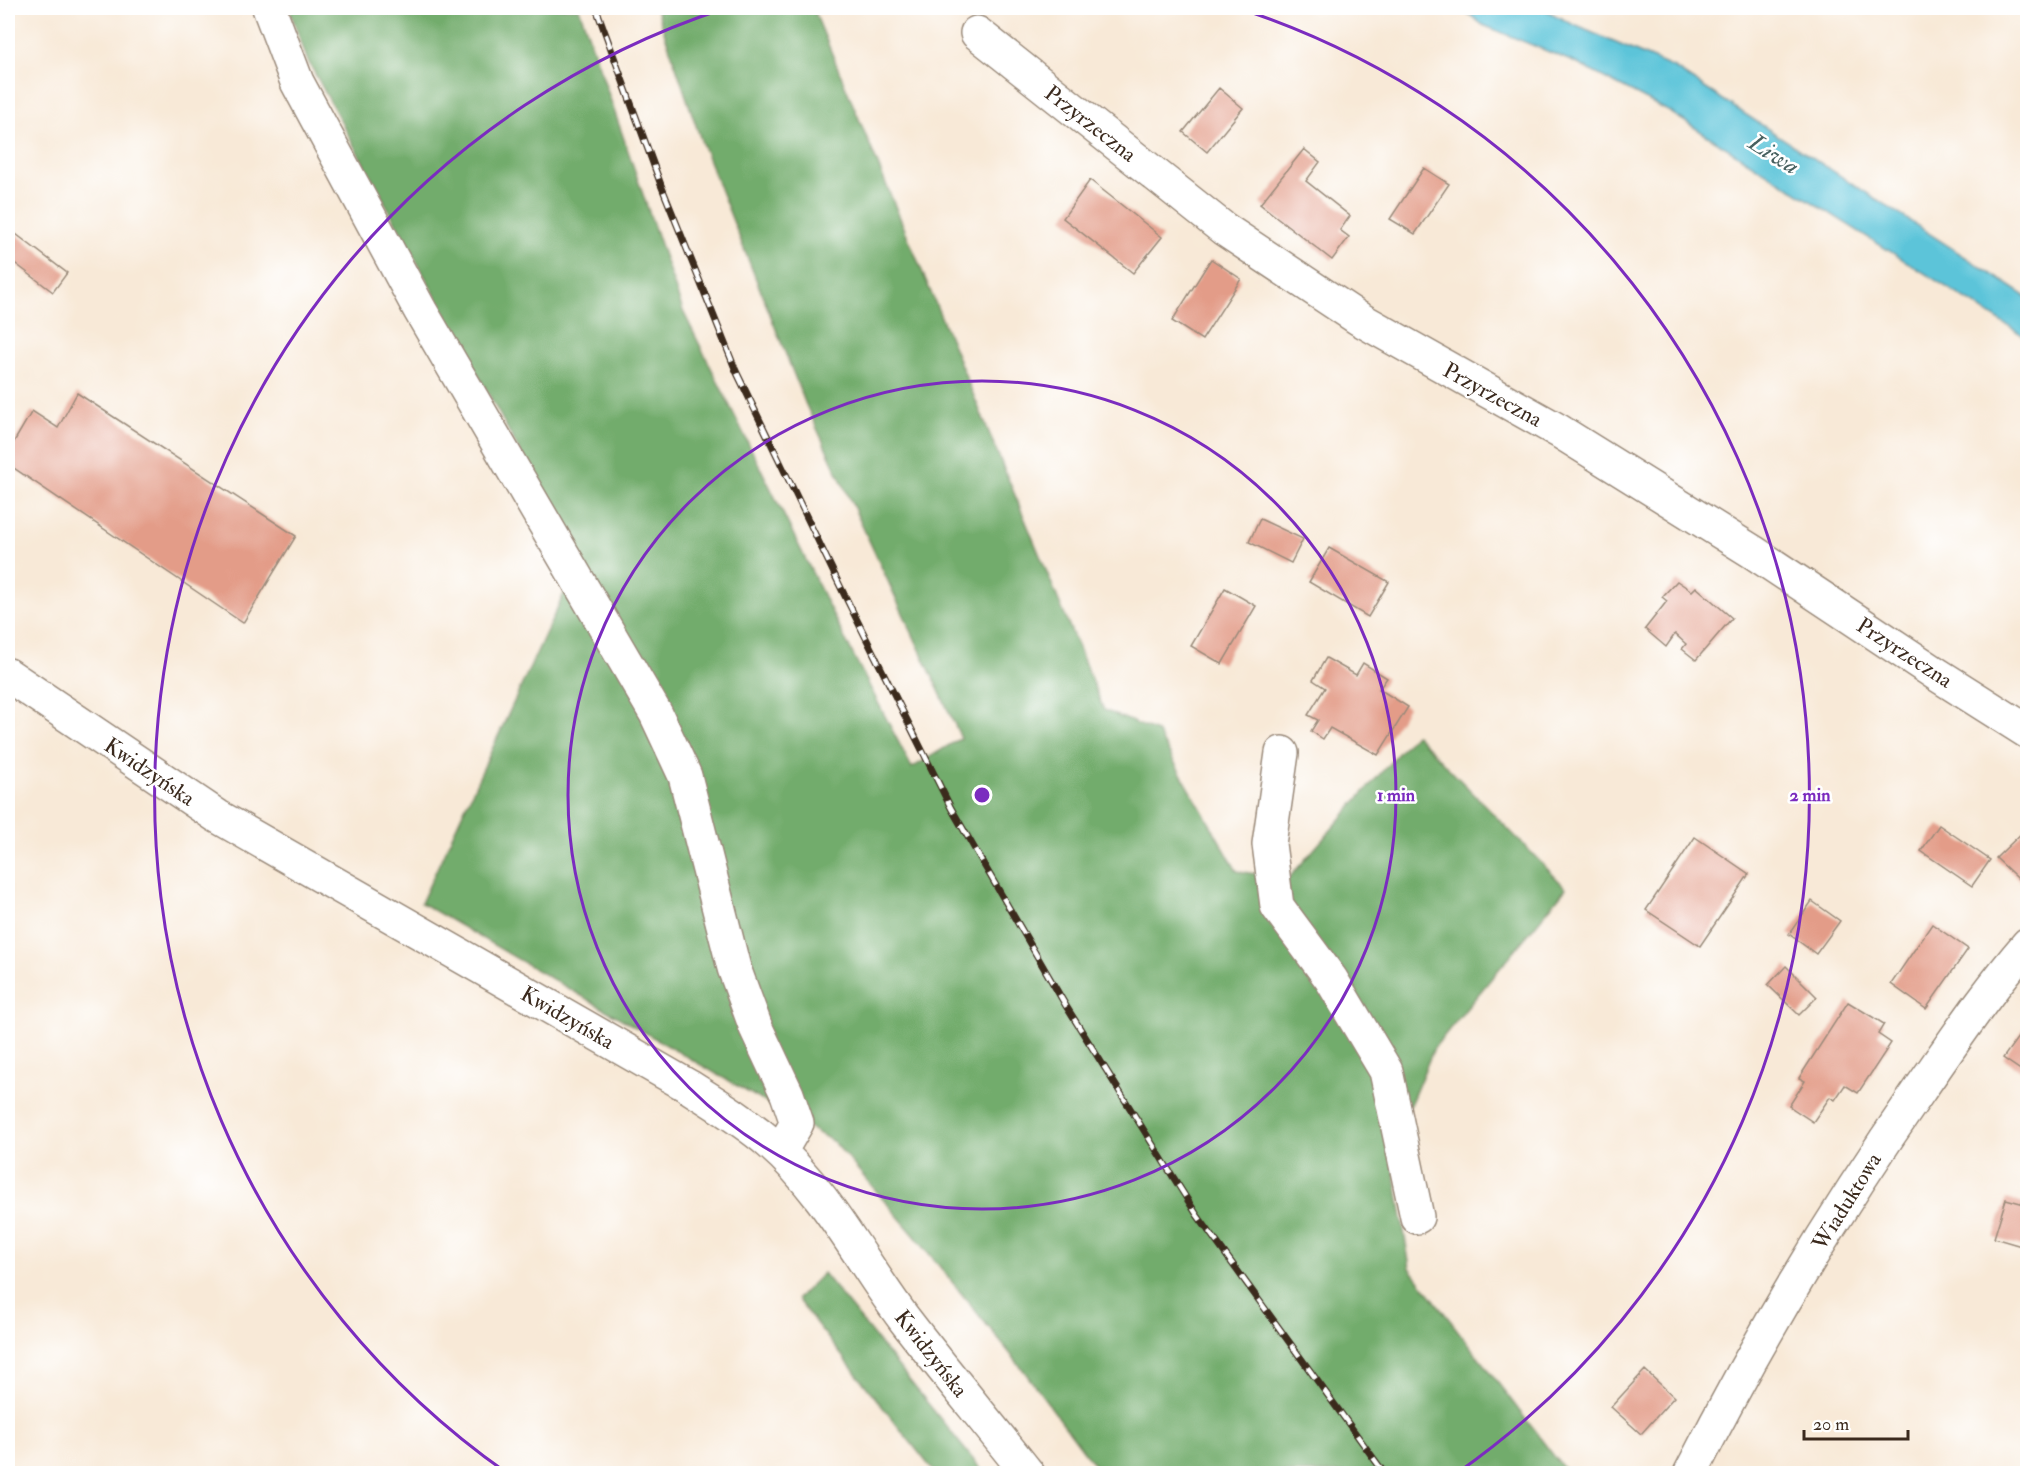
<svg xmlns="http://www.w3.org/2000/svg" width="2035" height="1481" viewBox="0 0 2035 1481" font-family="'IM FELL Double Pica',serif">
<style>
.forest{fill:#72ac6c;stroke:#566b45;stroke-width:1.5}
.water{fill:#5cc4d9;stroke:#4c777c;stroke-width:1.5}
.building{fill:#e39c88}
.lines{fill:none;stroke-linecap:round;stroke-linejoin:round}
.minor-casing{stroke:#9a8a7a;stroke-width:36}
.minor{stroke:#fff;stroke-width:33}
.rail-casing{stroke:#3b2a1e;stroke-width:7}
.rail{stroke:#fff;stroke-width:4.5;stroke-dasharray:14;stroke-linecap:butt}
.ring{fill:none;stroke:#7b2cbf;stroke-width:3}
.labels{text-anchor:middle;stroke-width:5;stroke-linejoin:round;paint-order:stroke}
.street-label{font-size:22px;fill:#3b2a1e;stroke:#fff}
.water-label{font-size:24px;font-style:italic;fill:#47605f;stroke:#fff}
.centre{fill:#7b2cbf;stroke:#fff;stroke-width:3}
.ring-label{font-size:18px;text-anchor:middle;font-weight:bold;fill:#7b2cbf;stroke:#fff;stroke-width:5;stroke-linejoin:round;paint-order:stroke}
</style>
<rect width="100%" height="100%" fill="#fff"/>
<filter id="ink" filterUnits="userSpaceOnUse"><feTurbulence type="fractalNoise" baseFrequency=".0167" numOctaves="2"/><feDisplacementMap in="SourceGraphic" scale="12" xChannelSelector="R" yChannelSelector="G"/><feConvolveMatrix kernelMatrix="1 2 1 2 8 2 1 2 1" color-interpolation-filters="sRGB"/></filter>
<filter id="wash" filterUnits="userSpaceOnUse"><feTurbulence type="fractalNoise" baseFrequency=".008" numOctaves="4" result="noise"/><feDisplacementMap in="SourceGraphic" scale="24" xChannelSelector="R" yChannelSelector="G"/><feGaussianBlur stdDeviation="1.35" result="paint"/><feColorMatrix in="noise" values="0 0 0 0 0 0 0 0 0 0 0 0 0 0 0 0 0 1.4 0 .05"/><feComposite in="paint" operator="in"/></filter>
<g filter="url(#wash)">
<rect width="100%" height="100%" fill="#f8e9d7"/>
<!-- forest -->
<path class="forest" d="M289,8h290l104,303 161,326 68,131 49,-30 -155,-333 -104,-262 -46,-135h157l291,702 53,22 80,139 51,8 127,-145 151,154 -132,160 -43,102 19,118 157,205h-467l-79,-106 -107,-132 -80,-93 -413,-239 158,-342 -272,-502z
M823,1273l161,200h-49l-138,-174z"/>
<!-- water -->
<path class="water" d="M1461,8h81l30,16 102,44 353,229v41l-357,-226 -94,-49 -93,-38z"/>
<g id="blocks">
<!-- building -->
<path class="building" d="M1219,88l24,20 -36,44 -24,-20z
M1304,149l16,13 -14,19 44,35 -10,14 9,7 -17,23 -72,-56z
M1424,168l25,16 -34,50 -25,-15z
M1090,180l72,57 -29,36 -70,-55z
M8,228l59,45 -14,19 -45,-34z
M1211,259l30,20 -39,61 -30,-19z
M77,393l219,143 -53,87 -235,-159v-12l24,-41 26,17z
M1260,519l43,20 -12,24 -42,-21z
M1329,548l60,34 -21,35 -59,-35z
M1677,581l15,10 4,-4 36,31 -36,42 -14,-11 4,-5 -11,-10 -9,13 -21,-18 22,-28 -5,-4z
M1225,588l31,18 -34,58 -31,-18z
M1326,658l30,17 7,-12 24,15 -8,11 29,18 -30,48 -48,-27 -7,11 -12,-8 7,-11 -10,-5 17,-27 -12,-8z
M1939,825l51,35 -18,26 -51,-35z
M2028,827v61l-32,-30z
M1695,837l54,37 -49,72 -54,-36z
M1812,901l28,20 -24,33 -27,-20z
M1932,924l36,25 -42,60 -35,-25z
M1786,966l31,31 -18,18 -31,-30z
M1848,1002l36,22 -6,10 13,9 -33,50 -13,-8 -10,15 -5,-3 -17,25 -24,-16 16,-25 -6,-3z
M2028,1023v52l-25,-17z
M2006,1199l22,6v43l-34,-10z
M1645,1370l29,27 -33,37 -30,-27z"/>
</g>
</g>
<g filter="url(#ink)">
<use href="#blocks" fill-opacity="0" stroke="#9a8a7a" stroke-width="1.5"/>
<g class="lines">
<!-- minor casing -->
<g class="minor-casing">
<path id="minor" d="M269,8l28,74 123,228 236,404 29,62 49,192 22,60 31,66 10,29 -17,29
M977,33l247,196 134,89 201,113 194,121 185,123 90,57
M8,675l209,141 471,270c28,18 57,35 82,57 57,49 91,119 135,177 40,52 82,102 123,154
M1282,753l-13,91 8,62 54,73 55,92 31,146
M1690,1474c67,-133 144,-261 229,-383 35,-50 69,-101 109,-147"/>
</g>
<!-- minor -->
<use href="#minor" class="minor"/>
<!-- rail casing -->
<g class="rail-casing">
<path id="rail" d="M596,8l65,177 75,186 106,219 109,218 115,198 131,209 188,259"/>
</g>
<!-- rail -->
<use href="#rail" class="rail"/>
</g>
</g>
<!-- distance rings -->
<g class="ring">
<circle cx="982" cy="795" r="414"/>
<path d="M507 1473A828 828 0 0 1 726 8M1238 8A828 828 0 0 1 1457 1473"/>
</g>
<g class="labels">
<!-- street labels -->
<g class="street-label">
<text transform="translate(1091 123) rotate(38)" y="8">Przyrzeczna</text>
<text transform="translate(1493 394) rotate(29)" y="8">Przyrzeczna</text>
<text transform="translate(1905 652) rotate(33)" y="8">Przyrzeczna</text>
<text transform="translate(150 771) rotate(34)" y="8">Kwidzyńska</text>
<text transform="translate(568 1017) rotate(30)" y="8">Kwidzyńska</text>
<text transform="translate(1846 1201) rotate(-58)" y="8">Wiaduktowa</text>
<text transform="translate(932 1353) rotate(52)" y="8">Kwidzyńska</text>
</g>
<!-- water labels -->
<g class="water-label">
<text transform="translate(1774 154) rotate(32)" y="8">Liwa</text>
</g>
</g>
<circle cx="982" cy="795" r="9" class="centre"/>
<g class="ring-label">
<text x="1396" y="801">1 min</text>
<text x="1810" y="801">2 min</text>
</g>
<!-- margin -->
<rect width="2035" height="1481" fill="none" stroke="#fff" stroke-width="30"/>
<!-- scale -->
<path d="M1804 1430v9h104v-9" fill="none" stroke="#3b2a1e" stroke-width="3"/>
<text x="1813" y="1430" font-size="18" fill="#3b2a1e" stroke="#ffffff" stroke-width="4.5" paint-order="stroke">20 m</text>
</svg>
